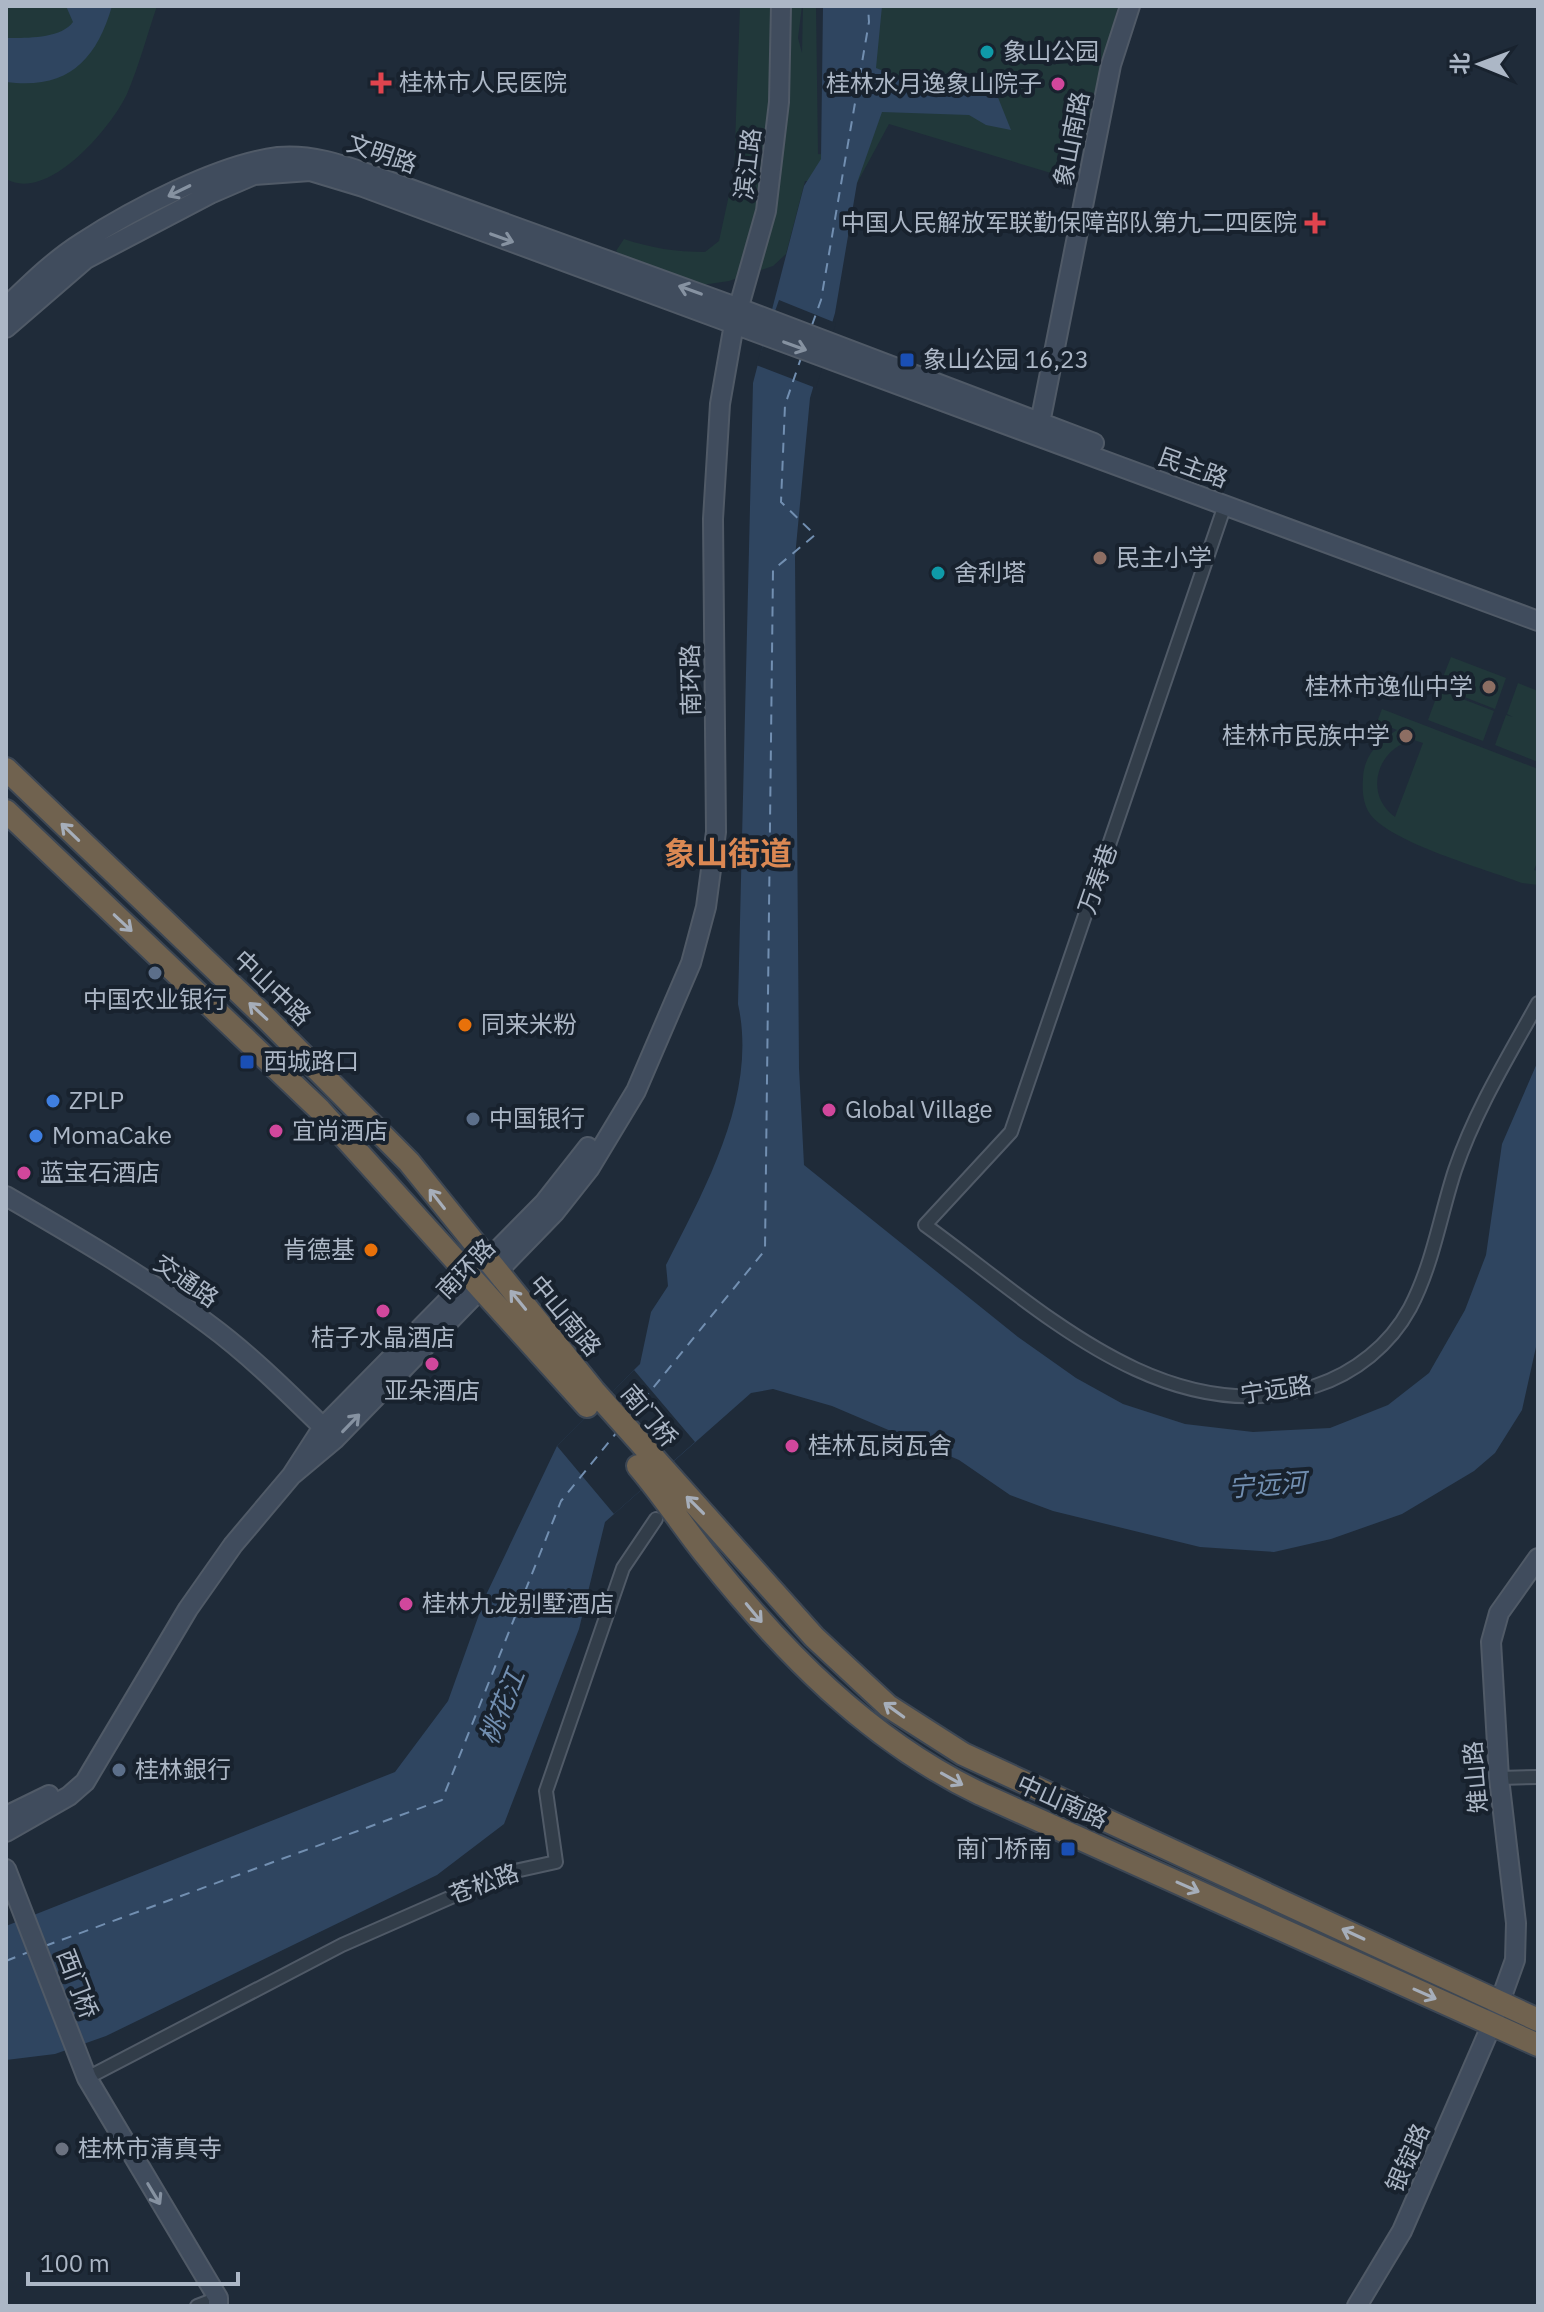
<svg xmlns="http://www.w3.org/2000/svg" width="1544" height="2312" viewBox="0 0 1544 2312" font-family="'IBM Plex Sans','Noto Sans SC',sans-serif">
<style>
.green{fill:#21383a;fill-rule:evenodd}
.water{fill:#2f4560}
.pier{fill:#1f2b39}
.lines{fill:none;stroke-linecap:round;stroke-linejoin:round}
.ferry{stroke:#728fb1;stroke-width:2;stroke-dasharray:10 8;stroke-linecap:butt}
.street-casing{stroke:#505a67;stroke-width:16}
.secondary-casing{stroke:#505a67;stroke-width:22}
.highway-casing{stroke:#3d4754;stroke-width:26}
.street{stroke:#323d49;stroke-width:12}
.secondary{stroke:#404c5d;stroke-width:18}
.highway{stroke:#70624f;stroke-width:22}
.oneway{stroke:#8692a1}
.oneway2{stroke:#a6aeba}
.culture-dot{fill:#0f9aa8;stroke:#18222e;stroke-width:3}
.health-dot{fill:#e0444e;stroke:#18222e;stroke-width:3}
.hotel-dot{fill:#d1479c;stroke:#18222e;stroke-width:3}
.transit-dot{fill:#1a4fb4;stroke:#18222e;stroke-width:3}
.education-dot{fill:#8d6e63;stroke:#18222e;stroke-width:3}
.service-dot{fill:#5c6f8a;stroke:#18222e;stroke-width:3}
.food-dot{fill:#e8710a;stroke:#18222e;stroke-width:3}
.shop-dot{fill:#3f7fe0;stroke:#18222e;stroke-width:3}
.worship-dot{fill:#6b7280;stroke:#18222e;stroke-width:3}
.labels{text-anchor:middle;stroke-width:8;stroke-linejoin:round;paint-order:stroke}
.poi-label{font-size:24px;fill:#acb7c6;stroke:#18222e;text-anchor:start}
.street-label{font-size:24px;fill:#acb7c6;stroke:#18222e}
.water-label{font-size:26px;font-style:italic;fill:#728fb1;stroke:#18222e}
.district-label{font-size:32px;font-weight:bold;fill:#db8853;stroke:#18222e}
</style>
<rect width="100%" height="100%" fill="#1f2b39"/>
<!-- green -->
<path class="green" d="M6,6h151c-10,29 -18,60 -30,88 -16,34 -79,109 -121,85z
M740,6h62l-4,32 4,15 1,-47h13l2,148 38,3 16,-151h246l-44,174 -185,-56 -32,59 -52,-2 -19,73 -13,12 -44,15 -27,4 -68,-22 -18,-12 8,-12c27,9 52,13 81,13l14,-11 15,-69z
M1451,657l55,21 -11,31 -56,-22z
M1518,683l20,8v71l-43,-17 11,-30 7,2 -6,-3z
M1439,690l55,21 -11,30 -55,-21z
M1382,709l156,60v91l-4,10 4,1v14l-16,-2c-36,-14 -131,-40 -152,-69 -7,-10 -8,-24 -7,-36 1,-23 15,-36 34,-48l-20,-8zM1414,740l9,3 -28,74c-32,-23 -18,-70 19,-77z"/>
<!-- water -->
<path class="water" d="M66,6h46c-16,56 -46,84 -106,76v-44c19,0 55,1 67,-16z
M823,6h59l-6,62 71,28 48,-6 16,40 -25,-5 -17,-10 -87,-3 -25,71 -22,130 -25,85 -15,159 4,511 5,97 214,172 58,41 47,26 62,20 68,8 77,-4 58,-23 41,-32 36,-63 21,-55 16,-111 36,-83v277l-16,72 -27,43 -21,18 -72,43 -71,25 -57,13 -74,-5 -147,-36 -43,-16 -51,-35 -127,-54 -59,-17 -22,4 -146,129 -26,107 -75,195 -67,51 -331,161 -51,18 -49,6v-134l389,-154 53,-71 38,-106 71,-149 83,-82 11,-52 17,-26 -2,-21c40,-78 92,-171 72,-261l15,-621 51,-197 17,-27z"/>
<!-- pier -->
<path class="pier" d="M779,300l57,23 -20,65 -60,-23z
M634,1370l61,72 -81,72 -57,-68z"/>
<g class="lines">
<!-- ferry -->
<path class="ferry" d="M812,325l9,-25 48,-278 -1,-16
M631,1415l134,-165 8,-680 42,-35 -34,-33 4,-97 16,-47
M45,1946l397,-146 119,-299 56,-69
M6,1961l25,-10"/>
<!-- street casing -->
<g class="street-casing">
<path id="street" d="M1225,505l-214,627 -86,93c112,81 240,209 390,161 40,-13 75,-41 95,-78 23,-44 30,-92 45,-138 20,-59 53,-113 83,-167
M1499,1778l39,-1
M87,2078l255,-133 164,-72 50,-11 -10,-71 77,-223 33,-49
M197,2306l21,-8"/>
</g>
<!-- secondary casing -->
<g class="secondary-casing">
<path id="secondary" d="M6,307c23,-22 48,-47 75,-64 51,-33 138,-79 197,-86 32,-3 62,7 91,17l370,134 355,135
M6,328l80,-69 124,-65 44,-19 56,-4 53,16 1175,434
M1040,423l71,-358 19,-59
M6,1196c69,40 138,80 202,128 42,31 78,67 115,103
M292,1475l43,-36 220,-227 34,-43 47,-78 55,-128 15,-56 10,-75 -3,-313 7,-115 14,-80 32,-113 13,-109 2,-96
M6,1816l43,-21
M6,1832l63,-36 16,-14 103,-173 45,-64 59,-70 31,-48 221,-224 44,-56
M6,1869l81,209 131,220v8
M1357,2306l45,-75 90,-207 23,-64 1,-37 -17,-145 -8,-136 8,-29 39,-55"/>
</g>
<!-- highway casing -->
<g class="highway-casing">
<path id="highway" d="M6,769l260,249 143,144 185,229 220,246 74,69 75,48 575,266
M6,811l314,299 267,296
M638,1466c24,28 44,59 67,88 77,97 163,186 276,240l557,251"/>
</g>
<!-- street -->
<use href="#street" class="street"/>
<!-- secondary -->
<use href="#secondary" class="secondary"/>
<!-- highway -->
<use href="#highway" class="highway"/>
</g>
<!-- one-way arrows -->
<defs><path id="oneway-shaft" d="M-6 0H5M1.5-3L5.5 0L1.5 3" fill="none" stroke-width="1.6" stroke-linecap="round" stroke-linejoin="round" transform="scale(2)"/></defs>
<g class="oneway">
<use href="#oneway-shaft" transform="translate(179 191) rotate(154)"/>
<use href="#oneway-shaft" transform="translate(502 238) rotate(20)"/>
<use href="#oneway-shaft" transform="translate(690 290) rotate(-160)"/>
<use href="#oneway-shaft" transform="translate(795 346) rotate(20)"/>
<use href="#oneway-shaft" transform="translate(351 1423) rotate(-46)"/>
<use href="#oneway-shaft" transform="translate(154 2194) rotate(59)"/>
</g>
<g class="oneway2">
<use href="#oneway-shaft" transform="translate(70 832) rotate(-136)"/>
<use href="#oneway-shaft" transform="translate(123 923) rotate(43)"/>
<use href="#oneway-shaft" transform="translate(258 1011) rotate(-137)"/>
<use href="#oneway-shaft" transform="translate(437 1199) rotate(-128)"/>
<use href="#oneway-shaft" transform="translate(518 1300) rotate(-129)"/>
<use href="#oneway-shaft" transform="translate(695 1505) rotate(-135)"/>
<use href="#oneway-shaft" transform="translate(754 1613) rotate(50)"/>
<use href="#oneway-shaft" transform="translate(894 1710) rotate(-144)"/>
<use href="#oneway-shaft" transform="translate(952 1779) rotate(29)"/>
<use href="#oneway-shaft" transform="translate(1188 1887) rotate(24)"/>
<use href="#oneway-shaft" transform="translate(1353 1934) rotate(-155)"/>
<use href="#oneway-shaft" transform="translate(1425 1994) rotate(24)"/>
</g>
<!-- markers -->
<g class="culture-dot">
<circle cx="987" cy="52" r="8"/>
<circle cx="938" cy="573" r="8"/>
</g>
<g class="health-dot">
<path d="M377 71h8v8h8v8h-8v8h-8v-8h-8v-8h8z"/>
<path d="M1311 211h8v8h8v8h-8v8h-8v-8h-8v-8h8z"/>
</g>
<g class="hotel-dot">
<circle cx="1058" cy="84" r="8"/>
<circle cx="829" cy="1110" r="8"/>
<circle cx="276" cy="1131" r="8"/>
<circle cx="24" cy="1173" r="8"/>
<circle cx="383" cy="1311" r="8"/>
<circle cx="432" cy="1364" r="8"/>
<circle cx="792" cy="1446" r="8"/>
<circle cx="406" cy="1604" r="8"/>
</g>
<g class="transit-dot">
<rect x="899" y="352" width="16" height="16" rx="4"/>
<rect x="239" y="1054" width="16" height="16" rx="4"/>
<rect x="1060" y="1841" width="16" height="16" rx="4"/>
</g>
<g class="education-dot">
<circle cx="1100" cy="558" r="8"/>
<circle cx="1489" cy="687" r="8"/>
<circle cx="1406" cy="736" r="8"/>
</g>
<g class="service-dot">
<circle cx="155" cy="973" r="8"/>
<circle cx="473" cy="1119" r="8"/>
<circle cx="119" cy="1770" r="8"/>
</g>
<g class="food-dot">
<circle cx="465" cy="1025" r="8"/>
<circle cx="371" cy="1250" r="8"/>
</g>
<g class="shop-dot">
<circle cx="53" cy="1101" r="8"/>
<circle cx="36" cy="1136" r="8"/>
</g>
<circle class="worship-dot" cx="62" cy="2149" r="8"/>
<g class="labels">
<!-- poi labels -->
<g class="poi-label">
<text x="1003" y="60">象山公园</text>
<text x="399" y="91">桂林市人民医院</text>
<text x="1042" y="92" text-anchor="end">桂林水月逸象山院子</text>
<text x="1297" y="231" text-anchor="end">中国人民解放军联勤保障部队第九二四医院</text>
<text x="923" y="368">象山公园 16,23</text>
<text x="1116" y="566">民主小学</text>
<text x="954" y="581">舍利塔</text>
<text x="1473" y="695" text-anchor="end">桂林市逸仙中学</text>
<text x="1390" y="744" text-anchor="end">桂林市民族中学</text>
<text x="155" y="1008" text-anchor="middle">中国农业银行</text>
<text x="481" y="1033">同来米粉</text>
<text x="263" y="1070">西城路口</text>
<text x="69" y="1109">ZPLP</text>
<text x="845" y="1118">Global Village</text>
<text x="489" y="1127">中国银行</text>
<text x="292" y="1139">宜尚酒店</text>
<text x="52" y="1144">MomaCake</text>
<text x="40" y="1181">蓝宝石酒店</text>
<text x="355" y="1258" text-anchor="end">肯德基</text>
<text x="383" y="1346" text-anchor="middle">桔子水晶酒店</text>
<text x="432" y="1399" text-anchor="middle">亚朵酒店</text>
<text x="808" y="1454">桂林瓦岗瓦舍</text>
<text x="422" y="1612">桂林九龙别墅酒店</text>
<text x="135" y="1778">桂林銀行</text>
<text x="1052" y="1857" text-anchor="end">南门桥南</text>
<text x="78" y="2157">桂林市清真寺</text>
</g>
<!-- street labels -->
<g class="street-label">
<text transform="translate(1072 139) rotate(-79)" y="8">象山南路</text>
<text transform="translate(382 154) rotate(19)" y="8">文明路</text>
<text transform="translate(748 164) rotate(-83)" y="8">滨江路</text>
<text transform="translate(1193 468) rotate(20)" y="8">民主路</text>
<text transform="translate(691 680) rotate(-91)" y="8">南环路</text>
<text transform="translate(1098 879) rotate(-71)" y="8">万寿巷</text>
<text transform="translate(272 988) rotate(44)" y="8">中山中路</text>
<text transform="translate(466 1269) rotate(-46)" y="8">南环路</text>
<text transform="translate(186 1281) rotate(35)" y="8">交通路</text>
<text transform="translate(565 1316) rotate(50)" y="8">中山南路</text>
<text transform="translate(1276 1390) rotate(-8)" y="8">宁远路</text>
<text transform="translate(649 1416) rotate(50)" y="8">南门桥</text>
<text transform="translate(1476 1777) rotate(-95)" y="8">雉山路</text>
<text transform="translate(1062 1802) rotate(24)" y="8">中山南路</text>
<text transform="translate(484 1884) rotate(-20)" y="8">苍松路</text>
<text transform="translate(77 1984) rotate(69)" y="8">西门桥</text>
<text transform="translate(1408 2158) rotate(-66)" y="8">银锭路</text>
</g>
<!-- water labels -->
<g class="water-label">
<text transform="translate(1267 1485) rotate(-4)" y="9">宁远河</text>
<text transform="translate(502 1707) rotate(-68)" y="9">桃花江</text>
</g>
<!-- district labels -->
<g class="district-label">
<text x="728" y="865">象山街道</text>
</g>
</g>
<!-- border -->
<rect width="1544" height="2312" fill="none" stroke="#acb7c6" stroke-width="16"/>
<!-- north arrow -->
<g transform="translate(1480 64) rotate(271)" stroke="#18222e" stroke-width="6" paint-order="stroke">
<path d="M0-6L14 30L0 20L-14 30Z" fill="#acb7c6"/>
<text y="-12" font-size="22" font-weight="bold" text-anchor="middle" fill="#acb7c6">北</text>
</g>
<!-- scale -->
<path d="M28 2272v12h210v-12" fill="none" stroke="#acb7c6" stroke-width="4"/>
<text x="40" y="2272" font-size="24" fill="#acb7c6" stroke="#18222e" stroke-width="6" paint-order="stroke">100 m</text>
</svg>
